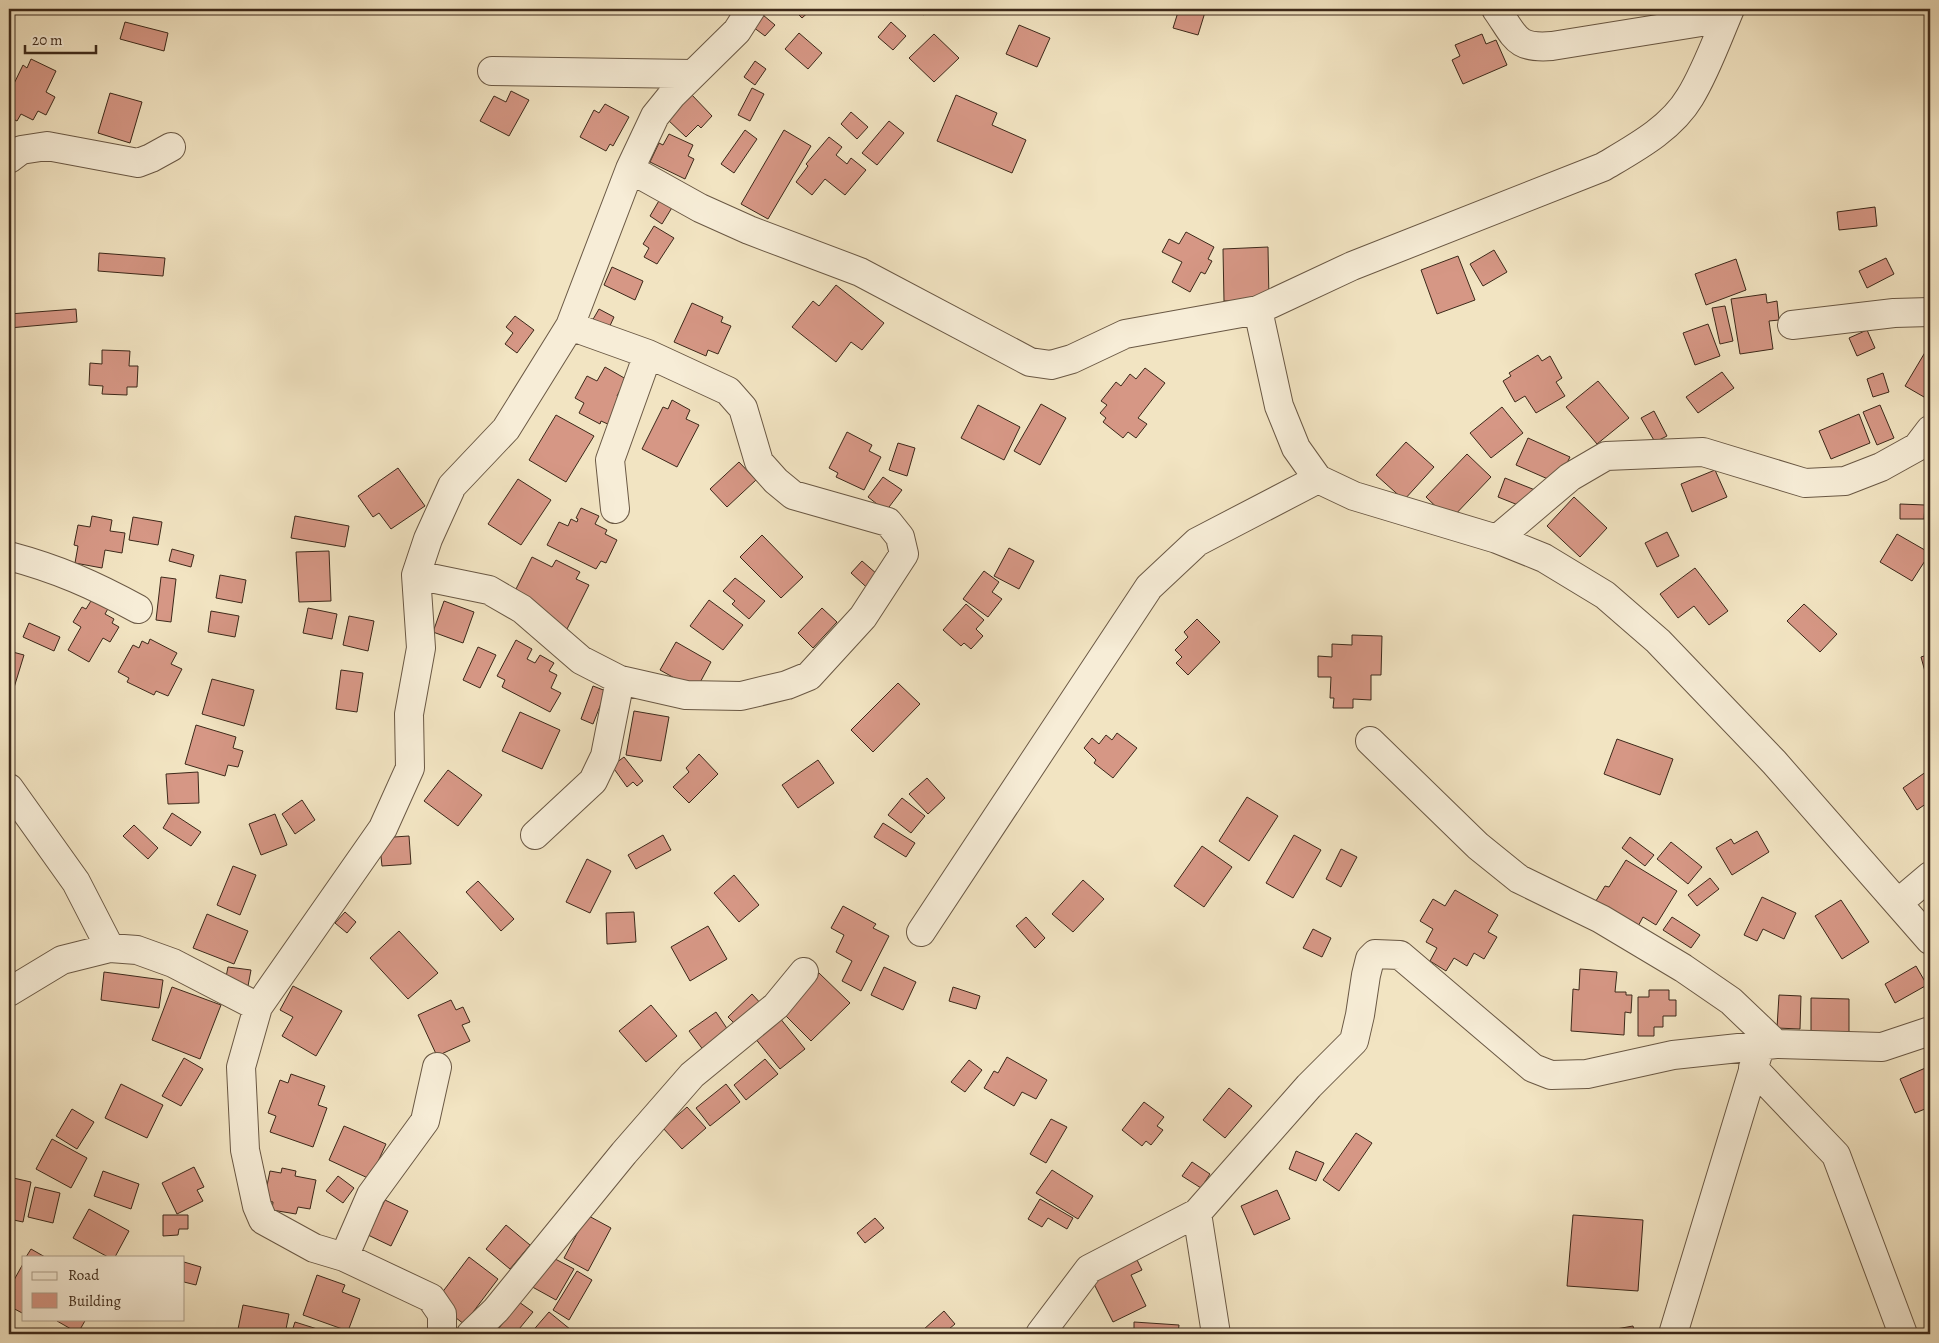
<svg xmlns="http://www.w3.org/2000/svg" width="1939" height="1343" viewBox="0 0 1939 1343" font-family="Alegreya,serif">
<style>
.building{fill:#d69785;stroke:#3d291a}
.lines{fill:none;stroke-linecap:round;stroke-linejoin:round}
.minor-casing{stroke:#6a5844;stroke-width:30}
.minor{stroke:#f7edd7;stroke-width:28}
</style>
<rect width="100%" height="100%" fill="#f2e4c2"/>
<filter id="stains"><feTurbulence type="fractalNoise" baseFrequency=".004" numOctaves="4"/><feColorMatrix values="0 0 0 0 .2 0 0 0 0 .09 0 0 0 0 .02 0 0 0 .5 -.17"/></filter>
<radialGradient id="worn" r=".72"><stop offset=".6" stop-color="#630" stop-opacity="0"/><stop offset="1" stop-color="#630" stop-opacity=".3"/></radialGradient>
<!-- building -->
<path class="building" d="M793,9h19l-10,9z
M917,9h14l-8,6z
M1179,9h27l-8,26 -25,-7z
M763,15l12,10 -10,11 -12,-9z
M125,22l43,11 -4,18 -44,-12z
M891,22l15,14 -13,14 -15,-13z
M1019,25l31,13 -13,29 -31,-13z
M799,33l23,20 -14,16 -23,-20z
M934,34l25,24 -25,24 -25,-24z
M1482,34l4,10 10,-4 11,25 -44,19 -11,-24 8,-4 -5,-11z
M31,59l25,12 -10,21 9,5 -9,18 -8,-4 -5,9 -12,-6 -4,7 -8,-4v-23l14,-29 4,3z
M755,61l11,8 -11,16 -11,-8z
M752,88l12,6 -14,27 -12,-6z
M511,91l18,9 -20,36 -29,-15 14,-25 12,6z
M110,93l32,9 -12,41 -32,-10z
M691,94l21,22 -11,12 -3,-3 -12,12 -19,-18z
M956,95l41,18 -5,12 34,15 -14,33 -75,-32z
M605,104l24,13 -16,29 -3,-2 -4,7 -26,-14 14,-27 5,3z
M851,112l17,15 -11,12 -16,-15z
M889,121l15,12 -27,32 -15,-12z
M745,130l12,9 -23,34 -13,-9z
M784,130l27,16 -43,73 -27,-15z
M669,134l24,11 -5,11 6,3 -9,20 -35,-17 9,-19 4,2z
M829,137l13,10 -6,8 11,9 4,-6 15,12 -21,25 -20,-16 -13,16 -16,-13 12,-16 -2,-2z
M660,199l13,7 -11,18 -12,-8z
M1875,207l2,19 -38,4 -2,-18z
M654,226l20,12 -17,26 -13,-7 5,-9 -6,-4z
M1186,232l28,15 -6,12 4,2 -7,13 -4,-2 -11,20 -18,-10 10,-20 -20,-10 7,-13 10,5z
M1268,247l1,53 -45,1 -1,-52z
M1494,250l13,22 -24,14 -13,-22z
M99,253l66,5 -2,18 -65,-5z
M1458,256l17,44 -38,14 -16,-44z
M1886,258l8,16 -27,14 -8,-17z
M1736,259l10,31 -40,15 -11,-31z
M612,267l31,14 -8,19 -31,-15z
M836,285l48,38 -22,27 -11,-8 -15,20 -44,-35 21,-26 6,5z
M1766,294l1,9 10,-2 2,19 -10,1 4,28 -33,5 -9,-55z
M692,303l31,14 -2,5 10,4 -13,28 -10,-4 -2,6 -32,-14z
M1725,306l8,35 -13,3 -8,-36z
M76,309l1,13 -68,6v-14z
M599,309l15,8 -6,13 -16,-9z
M515,316l19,14 -17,23 -12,-9 8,-11 -7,-6z
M1708,324l12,32 -25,9 -12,-32z
M1867,330l8,18 -18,8 -8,-18z
M1930,344v43l-6,10 -19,-11z
M102,350l28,1 -1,15h9l-1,21h-10v8l-25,-1 1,-8 -14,-1 1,-22 12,1z
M1538,355l4,6 8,-5 12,22 -6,4 9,14 -29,17 -11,-17 -10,6 -12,-21 8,-5 -2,-3z
M605,367l21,12 -9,17 7,4 -14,25 -9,-4 -1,3 -21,-11 5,-10 -9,-5 12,-22 10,5z
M1145,368l20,15 -27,35 9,6 -11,14 -8,-6 -5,6 -20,-16 3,-4 -6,-5 7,-8 -6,-4 15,-19 5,4 9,-12 6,5z
M1722,372l12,16 -36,25 -12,-16z
M1883,373l6,19 -16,5 -6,-18z
M1598,381l31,37 -32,26 -31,-37z
M672,400l18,10 -4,9 13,6 -22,42 -35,-18 21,-42 5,2z
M1041,404l25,14 -26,47 -26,-14z
M978,405l42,22 -16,33 -43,-22z
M1880,405l14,33 -17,7 -14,-33z
M1502,407l21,26 -32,25 -21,-25z
M1654,411l13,25 -12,6 -14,-24z
M1859,414l11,29 -39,16 -12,-28z
M556,415l38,21 -28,46 -37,-22z
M847,432l25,13 -3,6 12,6 -17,33 -28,-13 2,-4 -9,-5z
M1528,438l42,19 -13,26 -41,-18z
M1406,442l28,25 -30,33 -28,-25z
M898,443l17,5 -8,28 -18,-6z
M1467,454l24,23 -41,43 -24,-23z
M739,462l17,18 -29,27 -17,-18z
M398,468l27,38 -34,23 -12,-16 -6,4 -15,-21z
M1715,470l12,27 -35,15 -11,-28z
M883,477l19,13 -16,21 -18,-14z
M1505,478l30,12 -7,19 -30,-12z
M518,479l33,21 -30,45 -33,-21z
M1574,497l33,31 -27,29 -33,-31z
M1900,504l25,1 -1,14h-24z
M581,508l18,8 -4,8 12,6 -2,4 12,6 -11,23 -5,-2 -5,8 -49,-24 12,-23 9,4 3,-7 6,3 1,-3 -2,-1z
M92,516l20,4 -2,11 15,2 -3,20 -17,-3 -3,18 -27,-5 3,-17 -4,-1 4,-20 12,2z
M295,516l54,10 -4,21 -54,-9z
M133,517l29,5 -4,23 -29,-5z
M1667,532l12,24 -22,11 -12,-24z
M1897,534l33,19 -18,28 -32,-19z
M762,535l41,42 -22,21 -41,-41z
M1009,548l25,13 -15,28 -25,-13z
M172,549l22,6 -3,12 -22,-6z
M329,551l2,50 -32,1 -3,-50z
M532,557l20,10 4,-7 24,12 -4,7 13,6 -22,44 -57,-28z
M862,561l23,20 -11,13 -23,-21z
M1695,568l33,43 -19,14 -15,-19 -16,12 -18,-24z
M984,571l15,11 -7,10 10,7 -14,18 -25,-18z
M220,575l26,5 -4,23 -26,-5z
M161,577l15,2 -5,43 -15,-2z
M735,578l30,23 -16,18 -17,-15 3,-3 -12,-10z
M94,596l16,9 -5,9 9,5 -2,4 7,4 -9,15 -7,-4 -14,24 -21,-12 13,-23 -8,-5 9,-15 4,2z
M709,600l34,25 -20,25 -33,-24z
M444,601l30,11 -11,31 -30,-11z
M966,604l18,16 -8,9 7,7 -12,13 -7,-6 -3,3 -18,-16z
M1804,604l33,30 -17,18 -33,-31z
M308,608l29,6 -5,25 -29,-6z
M822,608l15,14 -24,26 -15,-15z
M211,611l28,5 -4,21 -27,-5z
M349,616l25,5 -6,30 -25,-6z
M1197,619l23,23 -32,33 -12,-12 6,-6 -7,-7 13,-13 -4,-5z
M29,623l31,14 -6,14 -31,-14z
M1352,635l30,1 -1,39h-10v25l-18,-1v9h-20l1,-10h-4l1,-21h-13v-21l14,1v-13l20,1z
M150,639l27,14 -6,11 11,5 -14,27 -12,-5 -2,4 -27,-13 2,-4 -11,-6 15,-27 6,3 3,-7 6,3z
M516,640l16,9 -5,10 8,4 5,-8 14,8 -5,8 8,4 -6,13 10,5 -11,19 -48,-25 3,-7 -8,-4z
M676,642l35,20 -15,28 -36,-20z
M478,647l18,8 -16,33 -17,-8z
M9,651l15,4 -15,49z
M1930,654v36l-9,-33z
M341,670l22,3 -6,39 -21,-3z
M212,679l42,11 -10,36 -42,-12z
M898,683l22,21 -47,48 -22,-22z
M593,686l13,5 -13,33 -12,-5z
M634,711l35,6 -8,44 -35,-6z
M520,712l40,18 -18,39 -40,-18z
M196,725l40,12 -3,11 10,3 -5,16 -10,-2 -3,11 -40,-12z
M1117,733l20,15 -24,30 -19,-15 2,-3 -12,-12 8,-10 7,6 7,-9 6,5z
M1617,739l56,20 -13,36 -56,-21z
M699,754l19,20 -29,29 -16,-16 16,-15 -3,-4z
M624,757l19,24 -6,5 -4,-4 -6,5 -15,-21z
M818,760l16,23 -36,25 -16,-23z
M1930,769v32l-13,9 -14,-22z
M448,770l34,25 -24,31 -34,-25z
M198,772l1,31 -31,1 -2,-30z
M927,778l18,20 -17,16 -19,-20z
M1247,797l31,19 -29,45 -30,-20z
M902,798l23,18 -14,17 -23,-18z
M302,800l13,20 -20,14 -13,-20z
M172,813l29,19 -10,14 -28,-18z
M275,814l12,31 -26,10 -12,-31z
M883,823l32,20 -9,14 -32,-20z
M134,825l24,23 -10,11 -25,-23z
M1757,831l12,21 -37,23 -16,-27 15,-9 3,5z
M663,835l8,15 -35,19 -8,-14z
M1294,835l27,15 -28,48 -27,-15z
M409,836l2,28 -29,2 -3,-28z
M1630,837l24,18 -9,11 -23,-18z
M1671,842l31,25 -14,17 -31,-25z
M1202,846l30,21 -28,40 -30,-21z
M1341,849l16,8 -16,30 -15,-8z
M587,859l24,12 -21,42 -24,-11z
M1626,860l51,31 -21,34 -13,-8 -7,13 -42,-26 11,-18 4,1z
M233,866l23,9 -16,40 -23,-10z
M734,875l25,30 -20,17 -25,-29z
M1710,878l9,11 -22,17 -9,-11z
M1083,880l21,19 -31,33 -21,-18z
M478,881l36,38 -13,12 -35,-39z
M1455,890l43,25 -10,17 9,5 -13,22 -10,-6 -7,13 -13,-8 -8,13 -16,-10 7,-13 -11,-6 7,-13 -13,-8 13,-22 12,7z
M1762,897l34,16 -12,26 -21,-10 -6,12 -13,-6z
M1841,900l28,42 -27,17 -27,-43z
M843,906l33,18 -3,4 16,8 -28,55 -19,-10 10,-20 -16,-9 8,-17 -13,-7z
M345,912l11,10 -9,11 -12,-10z
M634,912l2,30 -29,2 -1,-31z
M207,914l41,17 -14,33 -41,-16z
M1026,917l19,21 -10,10 -19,-22z
M1672,917l28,18 -9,13 -28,-18z
M708,926l19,33 -37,22 -19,-34z
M1313,929l18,9 -9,19 -19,-9z
M399,931l39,42 -30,26 -38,-41z
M1916,966l11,19 -32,18 -10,-19z
M228,967l23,3 -3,16 -23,-4z
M884,967l32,15 -13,28 -32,-15z
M1580,969l37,3 -2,20h11v3h6l-1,18 -6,-1 -1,23 -53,-4 2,-42 6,1z
M104,972l59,8 -4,28 -58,-8z
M819,973l31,30 -39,38 -30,-30z
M293,986l49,25 -26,45 -34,-20 11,-19 -13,-7z
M172,987l49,18 -21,54 -48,-19z
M953,987l27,9 -4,13 -27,-8z
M1649,990h20v10h7v16h-13v11h-9v9h-16v-39h11z
M752,994l11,12 -24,22 -11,-11z
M1779,995l22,1 -1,33 -23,-1z
M1811,998l38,1v37l-38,-1z
M451,1000l5,10 7,-3 7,15 -8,3 8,16 -33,15 -19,-41z
M651,1005l26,31 -31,26 -27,-31z
M716,1012l14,21 -26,18 -15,-20z
M779,1017l26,32 -25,20 -26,-32z
M1007,1057l40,23 -11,19 -14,-7 -8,14 -30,-18 10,-17 4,2z
M184,1058l19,11 -22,37 -19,-10z
M765,1059l13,15 -32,26 -12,-15z
M969,1060l13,10 -17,22 -14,-10z
M1930,1066v41l-15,6 -15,-34z
M291,1074l34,12 -7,19 9,3 -14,39 -43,-15 6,-16 -8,-3 12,-33 8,3z
M121,1084l42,21 -16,33 -42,-20z
M726,1084l14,18 -30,24 -14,-18z
M1229,1088l23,18 -27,32 -22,-18z
M1144,1102l20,15 -7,9 6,4 -12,15 -5,-4 -4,5 -20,-16z
M687,1107l19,21 -24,21 -19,-21z
M72,1109l22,13 -17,27 -21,-13z
M1051,1119l16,8 -21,36 -16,-9z
M344,1126l42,18 -16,35 -41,-19z
M1356,1133l16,10 -33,48 -16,-11z
M52,1139l35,19 -16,30 -35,-19z
M1296,1151l28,12 -8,18 -27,-12z
M1192,1162l18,12 -9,14 -19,-12z
M194,1167l10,20 -7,3 6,11 -26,13 -15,-31z
M282,1168l14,3 -1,5 21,4 -6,29 -12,-2 -2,7 -24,-4 1,-8 -9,-2 6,-29 11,2z
M1052,1170l41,26 -15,23 -42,-26z
M103,1171l36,13 -8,25 -37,-13z
M338,1176l16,12 -11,15 -17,-12z
M9,1177l22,5 -8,40 -14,-3z
M35,1187l25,6 -7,30 -25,-6z
M1277,1190l13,29 -36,16 -13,-29z
M1040,1199l33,19 -6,11 -19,-11 -6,9 -14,-8z
M385,1200l23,11 -17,35 -23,-11z
M89,1209l40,22 -14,26h-7l-35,-19z
M163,1215h25v14h-9l-1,6 -15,1z
M587,1215l24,13 -23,43 -24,-13z
M1573,1215l70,5 -5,71 -71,-5z
M875,1218l9,10 -19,15 -8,-10z
M506,1225l24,20 -20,24 -24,-20z
M31,1249l14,8h-19z
M1133,1252l9,18 -11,5 15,31 -33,16 -24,-48z
M544,1253l30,16 -18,31 -29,-16z
M469,1257l29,22 -34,45 -29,-22z
M24,1262v52l-15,-8v-17z
M184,1262l17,5 -5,18 -12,-3z
M577,1271l15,9 -23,40 -16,-10z
M317,1275l28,10 -3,7 18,7 -12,32 -45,-16z
M519,1302l14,10 -18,22h-16l-3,-2z
M243,1305l46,9 -4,20h-48z
M944,1311l11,13 -12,10h-15l-5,-4z
M549,1312l27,22h-46z
M59,1319h27l-8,14 -21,-12z
M295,1322l35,11 -1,1h-38z
M1134,1322l45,3 -1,9h-65l1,-3 20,1z
M1633,1326l2,8h-47z"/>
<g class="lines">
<!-- minor casing -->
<g class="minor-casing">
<path id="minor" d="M1496,9c20,28 19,40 56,37l174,-28
M492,71l201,3
M9,159l12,-9 26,-4 91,17 13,-5 20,-11
M630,169l70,39 49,22 111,42 170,90 21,3 21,-6 53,-25 133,-24 94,-44 251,-99c32,-19 68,-38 87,-70 16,-26 28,-60 40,-88
M1258,310l21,96 17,42 22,31 36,17 143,43 47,19 61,37 53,46 116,121 156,178
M1792,325l102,-12 36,-1
M615,509l-5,-49 38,-106
M1497,539l73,-62 36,-21 97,-4 102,31 40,-2 36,-14 36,-20 13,-17
M9,556c49,13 85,29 129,53
M416,575l73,15 33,19 59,51 39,20 66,15 55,1 46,-11 22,-9 54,-59 41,-63 -4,-17 -12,-15 -95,-27 -17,-14 -17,-19 -16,-54 -15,-17 -80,-37 -78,-28
M1370,741l108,105 41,33 82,40 82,49 48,33 45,43
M9,788l67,94 34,66
M535,835l58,-54 12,-25 15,-76
M1898,903l32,-27
M921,932l228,-345 48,-45 121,-63
M9,992l53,-32 48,-12 27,2 36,13 85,44
M1753,1068l83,87 67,179
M1197,1213l19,121
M344,1257l27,-62 54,-74 12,-54
M442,1334v-20l-11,-16 -87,-41 -30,-9 -51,-28 -6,-14 -12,-56 -4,-83 17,-60 125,-179 27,-60 -1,-54 12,-66 -5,-73 12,-36 24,-53 54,-57 64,-103 60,-157 25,-53 17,-21 65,-64 14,-22
M471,1334l25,-24 128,-157 68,-78 84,-69 28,-34
M1040,1334l49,-65 108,-56 112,-127 45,-45 6,-26 6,-40 4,-16 5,-5 25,1 133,113 18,7 36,-1 86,-19 103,-11 106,3 48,-16
M1673,1334l85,-280"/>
</g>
<!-- minor -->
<use href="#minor" class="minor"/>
</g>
<!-- margin -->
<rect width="1939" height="1343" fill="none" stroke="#f2e4c2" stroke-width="30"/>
<rect x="10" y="10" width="1919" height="1323" fill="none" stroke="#3d291a" stroke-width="2.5"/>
<rect x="15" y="15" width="1909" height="1313" fill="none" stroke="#3d291a"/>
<!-- legend -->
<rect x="22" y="1256" width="162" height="65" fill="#f7edd7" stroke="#ad9f8b"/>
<rect x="32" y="1272" width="25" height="8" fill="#f7edd7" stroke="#ad9f8b"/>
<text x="68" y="1280" font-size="15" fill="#3d291a">Road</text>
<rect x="32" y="1293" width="25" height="15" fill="#d69785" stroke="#ad9f8b"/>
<text x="68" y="1306" font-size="15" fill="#3d291a">Building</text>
<!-- scale -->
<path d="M25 45v8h71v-8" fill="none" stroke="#3d291a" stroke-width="2.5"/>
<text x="32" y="45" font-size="15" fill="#3d291a" stroke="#f7edd7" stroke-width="4" paint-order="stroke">20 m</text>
<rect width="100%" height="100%" filter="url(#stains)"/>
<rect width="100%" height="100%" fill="url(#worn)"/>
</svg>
